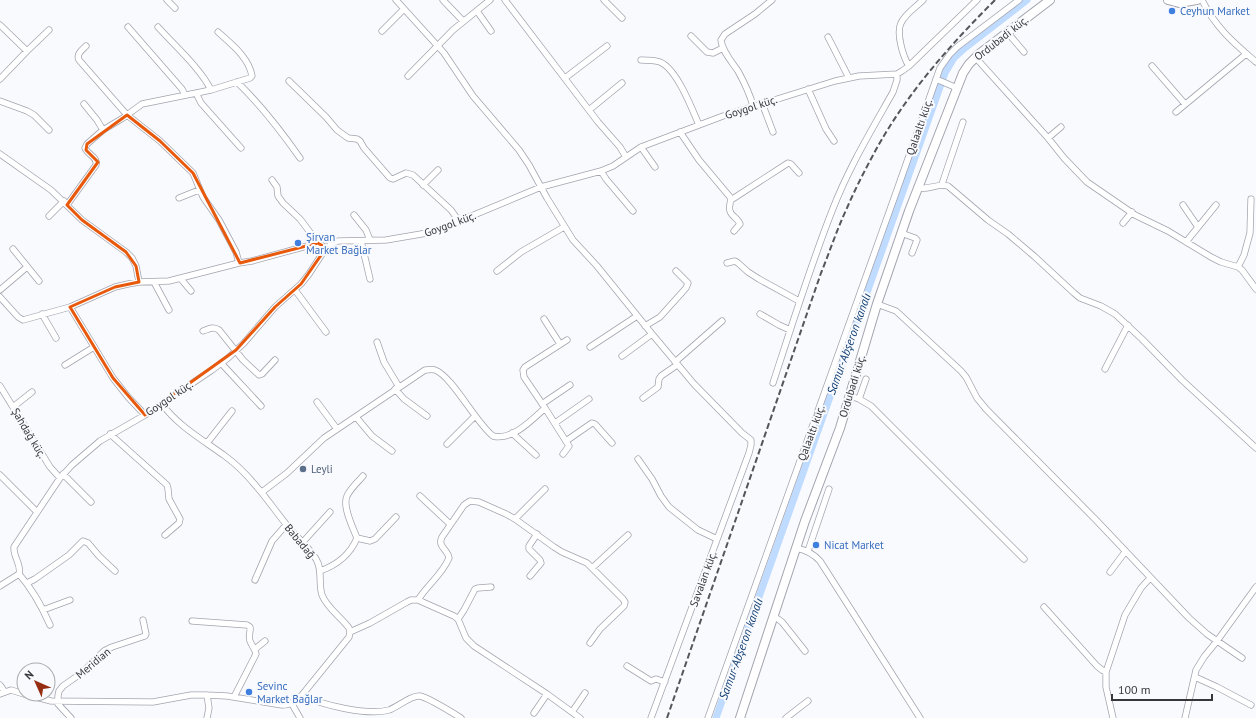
<svg xmlns="http://www.w3.org/2000/svg" width="1256" height="718" viewBox="0 0 1256 718" font-family="'PT Sans',sans-serif">
<style>
.lines{fill:none;stroke-linecap:round;stroke-linejoin:round}
.canal{stroke:#bfdbff;stroke-width:7}
.street-casing{stroke:#a3a4ae;stroke-width:7}
.secondary-casing{stroke:#a3a4ae;stroke-width:10}
.street{stroke:#fff;stroke-width:5.5}
.secondary{stroke:#fff;stroke-width:8}
.rail{stroke:#56565a;stroke-width:2;stroke-dasharray:6 3;stroke-linecap:butt}
.marked{fill:none;stroke:#e8590c;stroke-width:3;stroke-linejoin:round}
.shop-dot{fill:#3f7fe0;stroke:#f9fafe;stroke-width:1.5}
.service-dot{fill:#5c6f8a;stroke:#f9fafe;stroke-width:1.5}
.labels{text-anchor:middle;stroke-width:4;stroke-linejoin:round;paint-order:stroke}
.shop-label{font-size:11px;fill:#366cbe;stroke:#f9fafe;text-anchor:start}
.street-label{font-size:11px;fill:#37373b;stroke:#f9fafe}
.service-label{font-size:11px;fill:#4e5e75;stroke:#f9fafe;text-anchor:start}
.water-label{font-size:12px;font-style:italic;fill:#103e72;stroke:#f9fafe}
</style>
<rect width="100%" height="100%" fill="#f9fafe"/>
<g class="lines">
<!-- canal -->
<path class="canal" d="M716,718l229,-645 9,-15 11,-10 62,-48"/>
<!-- street casing -->
<g class="street-casing">
<path id="street" d="M167,0l8,8
M396,0l48,53 29,43 46,54 10,15 18,33 26,42 24,26 55,68 42,50 48,49 9,7v5l-2,8 -98,265
M443,0l20,21
M505,0l93,122 22,25 6,10
M604,0l18,18
M1202,0c13,27 32,43 54,62
M477,11l14,20
M0,25l27,26
M128,27l54,62 3,6
M158,27c16,18 43,42 53,63
M382,31l22,-22
M1007,32l17,20
M691,36l16,16 6,1 10,-5
M828,37l21,41
M86,46c-4,4 -10,8 -7,14l48,55 33,26 33,32 10,24 16,23 17,32 3,11
M975,57l73,81 16,20 23,24 48,33 33,16 43,26 10,5 17,5 4,3 14,19
M641,60c6,0 13,0 19,2 17,7 32,47 39,63
M909,66c-6,-9 -13,-33 -8,-43 4,-9 15,-16 22,-23
M1152,66l33,38
M408,76l45,-46 37,-30
M565,78l42,-32
M0,79l27,-28 22,-21
M936,79l21,9
M289,81l37,36 11,13 11,8 9,1 3,2 4,7 26,30 3,1 13,-6 7,2 38,35 5,7 2,5
M237,82c24,23 44,49 63,76
M808,89l18,40 8,12
M196,93l5,10 40,45
M0,101l27,10 7,4 15,15
M762,103l11,29
M84,104l13,16 6,10
M753,106c-3,-12 -9,-24 -15,-35 -6,-9 -16,-20 -17,-31l4,-6 30,-20 17,-14
M589,110l33,-27
M1176,112l70,-58
M680,132l19,28 31,37c2,5 -2,9 0,14 1,5 8,7 10,13l-6,7
M1048,138l13,-11
M641,147l14,20
M0,154l51,36 31,30 44,32 6,6 4,8 3,16
M601,171l5,8 27,32
M272,180l5,7 1,9 5,7 17,16 18,24
M942,184l21,-62
M423,185l15,-15
M919,188c10,2 19,-5 29,-2l40,34 20,14 26,22 40,37 6,5 21,8 14,8 27,25 40,41 74,68
M179,198l20,-8
M731,200l57,-37 3,1 8,9
M67,205l29,-40c2,-8 -8,-10 -11,-17l2,-4 16,-14 20,-12 19,-14 69,-14 39,-12 2,-2c-3,-19 -22,-33 -34,-44
M1183,205l15,22
M354,215l12,15 4,10
M49,216l15,-15
M1123,223l9,-11
M901,233l14,5 2,2 -5,13
M361,241l9,38
M1186,242l30,-37
M13,249l26,32
M727,263l8,-2 3,2 10,9 11,7 40,22
M1238,267l6,-12 6,-22 1,-34
M497,271l24,-19 43,-25
M181,279l10,12
M154,282l15,28
M0,290l27,-23
M295,290l31,42
M0,297l18,20 5,3 47,-13 45,-20 13,-3 11,-2 30,-1 70,-18 13,-2 66,-18 8,5
M877,304l19,7 65,60 5,6 11,21 9,11 110,111 93,98 18,16 35,24
M70,307l43,71 15,19 17,18
M42,314l14,24
M760,314l19,11 11,5
M544,319l16,25
M645,326l15,-9 26,-29 2,-5 -12,-12
M203,331c6,-2 10,-5 16,-1l24,30 16,15 3,-1 13,-14
M377,342l7,20 15,25
M590,347l47,-31
M622,356l30,-22
M675,362l47,-41
M221,363l40,43
M65,365l29,-18
M1105,369l23,-44
M773,383c19,-58 37,-116 59,-172 16,-42 39,-80 61,-119l4,-12v-6
M0,386l50,81 10,11
M395,389l9,10 23,17
M850,396l9,3 12,7 153,153
M643,398l15,-11 1,-8 2,-3 16,-11
M859,399l7,-20
M317,402l20,27
M542,404l28,-19
M13,407l19,-15
M545,408l-21,-31 -1,-7 2,-3 42,-27
M356,417l16,19 20,15
M555,423l34,-24
M512,433l24,22
M110,434l57,51 1,4 1,10 11,20 -1,4 -14,12
M566,441l26,-18 3,1 17,19
M207,443l25,-32
M447,444l28,-28
M638,459l14,20 9,17 8,11 29,23 19,9
M63,474l28,28
M0,475l37,37
M262,492l25,-19 37,-35 101,-68c3,0 7,-1 10,0 17,6 41,53 58,66 19,5 39,-16 52,-28l24,38 -6,8
M420,496l30,28
M515,519l30,-30
M357,538l13,3 5,-2 21,-22
M302,543l28,-31
M796,548c10,2 17,5 24,13l100,157
M808,551l21,-62
M592,568l36,-33
M320,571c17,-6 30,-16 37,-33 -4,-10 -15,-32 -10,-42 3,-7 11,-14 16,-20
M1110,572l15,-20
M19,574c14,16 22,31 31,51
M530,576l11,-13 -1,-3 -11,-11v-3l8,-12
M255,580l17,-39 14,-16
M27,583l8,-4 34,-24 14,-14 5,2 11,13 16,15
M0,586l19,-12c3,-9 -6,-17 -5,-27l46,-69 12,-13 28,-24 45,-26 67,-45 16,-12 16,-15 31,-36 26,-23 8,-10 17,-26 7,-5 5,-2 48,-1 47,-8 108,-45 60,-16 12,-5 28,-19 82,-31 112,-35 24,-5 38,-2 5,-3 7,-5 68,-66
M418,600c9,-15 24,-25 31,-42 -1,-9 -12,-11 -7,-21l22,-32 6,-4 9,1 27,12 9,5 39,28 8,5 25,11 36,36 2,3 -1,4 -24,23 -10,14
M1044,607l53,59 5,4 4,2
M43,610l27,-10
M773,617l5,2 4,3 23,29
M458,619l6,-9 11,-21 3,-1 13,-1
M192,621l55,4 3,2c1,4 -2,9 0,14 2,5 5,8 6,13l-22,43
M350,632l20,-9 37,-21 4,-2h7l36,16 4,3 8,19 8,8 73,48 33,24
M255,649l10,-8
M627,666l24,15 5,-2 9,3
M1195,677l22,10 34,18
M0,685l5,7
M0,694l11,-4 13,4
M25,694l26,7 102,1 38,-7h16l20,1 55,9c9,0 14,-4 20,-10l47,-58 1,-5 -1,-4c-8,-11 -22,-20 -27,-33 -4,-12 1,-25 -6,-36 -8,-13 -21,-23 -30,-35 -10,-12 -19,-26 -30,-38 -9,-11 -20,-22 -31,-30 -22,-16 -47,-30 -63,-52
M302,695c19,10 66,21 87,15 9,-3 22,-15 31,-14 8,2 33,17 41,22
M292,704l8,14
M572,712l13,-19
M534,713l13,-19
M71,718l-13,-14v-8l1,-5 4,-5 20,-14 21,-21 8,-4 33,-11 1,-2 -3,-14
M207,718l2,-10 -2,-13
M708,718l189,-528 43,-122 10,-14 7,-7 62,-47
M786,718l22,-17
M1113,718l-7,-31v-15l19,-57 16,-27 9,-10
M1185,718l11,-48 8,-13 13,-16 39,-54"/>
</g>
<!-- secondary casing -->
<g class="secondary-casing">
<path id="secondary" d="M1168,0l11,3 18,-3
M740,718l65,-197 35,-93 37,-124 32,-93 54,-138 6,-9 10,-10 71,-54"/>
</g>
<!-- street -->
<use href="#street" class="street"/>
<!-- secondary -->
<use href="#secondary" class="secondary"/>
<!-- rail -->
<path class="rail" d="M667,718l154,-445c9,-22 16,-44 26,-65 9,-21 20,-42 31,-62 31,-55 73,-102 117,-146"/>
</g>
<!-- marked area -->
<path class="marked" d="M127,115l33,26 33,32 47,90 78,-20 8,5 -25,36 -26,23 -39,43 -91,65 -32,-37 -43,-71 45,-20 24,-5 -3,-16 -10,-14 -44,-32 -15,-15 31,-43 -12,-12 1,-6z"/>
<!-- markers -->
<g class="shop-dot">
<circle cx="1172" cy="11" r="4"/>
<circle cx="298" cy="243" r="4"/>
<circle cx="816" cy="545" r="4"/>
<circle cx="249" cy="692" r="4"/>
</g>
<circle class="service-dot" cx="303" cy="469" r="4"/>
<g class="labels">
<!-- shop labels -->
<g class="shop-label">
<text x="1180" y="15">Ceyhun Market</text>
<text x="306" y="241">Şirvan<tspan x="306" dy="13">Market Bağlar</tspan></text>
<text x="824" y="549">Nicat Market</text>
<text x="257" y="690">Sevinc<tspan x="257" dy="13">Market Bağlar</tspan></text>
</g>
<!-- street labels -->
<g class="street-label">
<text transform="translate(1001 38) rotate(-38)" y="4">Ordubadi küç.</text>
<text transform="translate(751 107) rotate(-18)" y="4">Goygol küç.</text>
<text transform="translate(919 127) rotate(-71)" y="4">Qalaaltı küç.</text>
<text transform="translate(450 224) rotate(-20)" y="4">Goygol küç.</text>
<text transform="translate(852 386) rotate(-73)" y="4">Ordubadi küç.</text>
<text transform="translate(169 398) rotate(-34)" y="4">Goygol küç.</text>
<text transform="translate(29 433) rotate(59)" y="4">Şahdağ küç.</text>
<text transform="translate(811 433) rotate(-70)" y="4">Qalaaltı küç.</text>
<text transform="translate(300 541) rotate(50)" y="4">Babadağ</text>
<text transform="translate(703 579) rotate(-70)" y="4">Savalan küç.</text>
<text transform="translate(93 663) rotate(-40)" y="4">Meridian</text>
</g>
<!-- service labels -->
<g class="service-label">
<text x="311" y="473">Leyli</text>
</g>
<!-- water labels -->
<g class="water-label">
<text transform="translate(849 344) rotate(-70)" y="4">Samur-Abşeron kanalı</text>
<text transform="translate(741 649) rotate(-70)" y="4">Samur-Abşeron kanalı</text>
</g>
</g>
<!-- north arrow -->
<g transform="translate(36 682) rotate(315)"><circle r="19" fill="#f9fafe" stroke="#abacb0"/>
<path d="M0-3L7 15L0 10L-7 15Z" fill="#952e10"/>
<text y="-6" font-size="11" font-weight="bold" text-anchor="middle" fill="#37373b">N</text>
</g>
<!-- scale -->
<path d="M1112 694v6h100v-6" fill="none" stroke="#37373b" stroke-width="2"/>
<text x="1118" y="694" font-size="12" fill="#37373b" stroke="#f9fafe" stroke-width="3" paint-order="stroke">100 m</text>
</svg>
